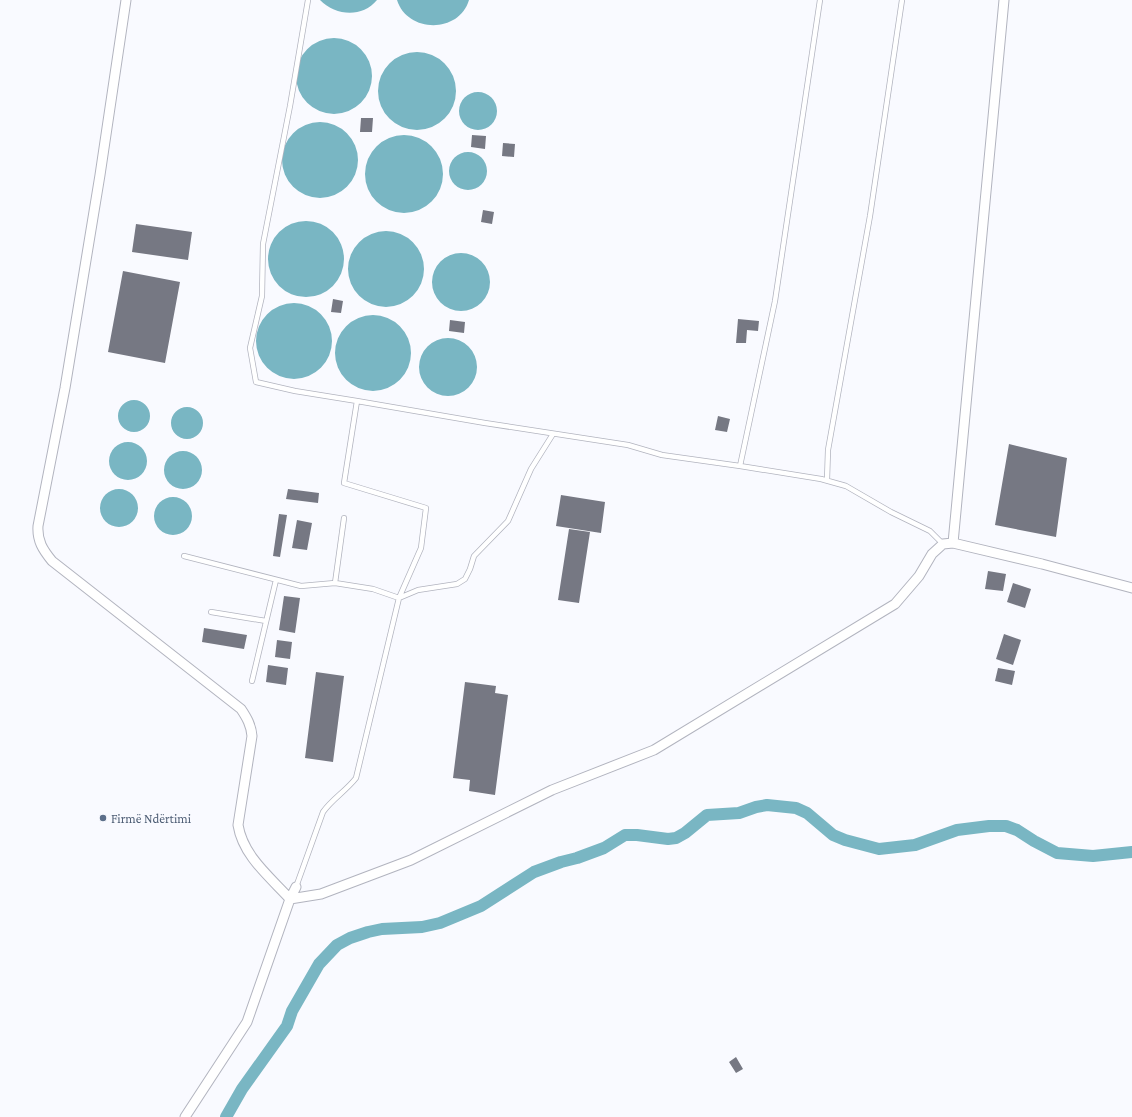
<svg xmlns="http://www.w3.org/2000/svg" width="1132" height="1117" viewBox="0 0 1132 1117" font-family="'Crimson Pro',serif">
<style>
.water{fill:#79b6c3}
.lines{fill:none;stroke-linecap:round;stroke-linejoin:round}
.canal{stroke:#79b6c3;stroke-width:12}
.building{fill:#767883}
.service-casing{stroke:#b2b4bf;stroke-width:6}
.minor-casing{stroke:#b2b4bf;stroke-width:11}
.service{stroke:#fff;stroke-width:4.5}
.minor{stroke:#fff;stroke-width:9}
.service-dot{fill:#5c6f8a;stroke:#f9faff;stroke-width:1.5}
.labels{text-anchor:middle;stroke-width:4;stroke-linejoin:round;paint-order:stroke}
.service-label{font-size:13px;fill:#4e5e75;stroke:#f9faff;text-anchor:start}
</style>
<rect width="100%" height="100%" fill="#f9faff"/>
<!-- water -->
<path class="water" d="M320,0h57c-15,18 -41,16 -57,0z
M397,0h72c-10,34 -62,33 -72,0z
M296 76a38 38 0 1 1 76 0a38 38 0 1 1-76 0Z
M378 91a39 39 0 1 1 78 0a39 39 0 1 1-78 0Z
M459 111a19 19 0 1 1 38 0a19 19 0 1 1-38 0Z
M282 160a38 38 0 1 1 76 0a38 38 0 1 1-76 0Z
M365 174a39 39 0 1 1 78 0a39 39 0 1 1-78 0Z
M449 171a19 19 0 1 1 38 0a19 19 0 1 1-38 0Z
M268 259a38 38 0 1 1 76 0a38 38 0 1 1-76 0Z
M348 269a38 38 0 1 1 76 0a38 38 0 1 1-76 0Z
M432 282a29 29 0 1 1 58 0a29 29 0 1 1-58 0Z
M256 341a38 38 0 1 1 76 0a38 38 0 1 1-76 0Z
M335 353a38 38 0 1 1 76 0a38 38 0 1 1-76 0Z
M419 367a29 29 0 1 1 58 0a29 29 0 1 1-58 0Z
M118 416a16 16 0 1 1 32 0a16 16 0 1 1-32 0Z
M171 423a16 16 0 1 1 32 0a16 16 0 1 1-32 0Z
M109 461a19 19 0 1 1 38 0a19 19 0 1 1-38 0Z
M164 470a19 19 0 1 1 38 0a19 19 0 1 1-38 0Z
M100 508a19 19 0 1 1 38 0a19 19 0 1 1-38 0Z
M154 516a19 19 0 1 1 38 0a19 19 0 1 1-38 0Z"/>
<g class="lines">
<!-- canal -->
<path class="canal" d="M226,1117l16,-28 45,-63 5,-15 27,-47 18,-19 13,-7 18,-6 14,-3 40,-2 18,-4 41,-17 53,-34 27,-10 16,-4 27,-10 21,-13h12l31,4 8,-1 9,-5 22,-18 32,-2 17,-6 11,-2 29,3 11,5 26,22 12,5 34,9 36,-4 42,-15 32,-4h17l11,4 17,11 23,12 36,3 39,-4"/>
</g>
<!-- building -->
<path class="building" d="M361,118h12l-1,14h-12z
M472,135l14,1 -1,13 -14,-2z
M503,143l12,1 -1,13 -12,-1z
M483,210l11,2 -2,12 -11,-2z
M136,224l56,8 -4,28 -56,-8z
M123,271l57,11 -15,81 -57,-11z
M333,299l10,2 -2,12 -10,-1z
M738,319l21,2 -1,10 -11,-1 -1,13h-10z
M450,320l15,2 -1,11 -15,-2z
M718,416l12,3 -3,13 -12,-2z
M1009,444l58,14 -11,79 -61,-12z
M288,489l31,4 -1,10 -32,-4z
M561,495l44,7 -4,31 -45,-7z
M279,514l8,1 -7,42 -7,-1z
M297,520l15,3 -5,27 -15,-2z
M569,529l21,3 -11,71 -21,-3z
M988,571l18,3 -3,17 -18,-2z
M1013,583l18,6 -6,19 -18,-6z
M284,596l16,2 -5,35 -16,-3z
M204,628l43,7 -3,14 -42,-7z
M1004,634l17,6 -8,25 -17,-6z
M277,640l15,2 -2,17 -15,-2z
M268,665l20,3 -2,17 -20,-3z
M998,668l17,3 -3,14 -17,-4z
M316,672l28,4 -11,86 -28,-4z
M465,682l31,4 -1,7 13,2 -13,100 -26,-4 1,-11 -17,-2z
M736,1057l7,12 -7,4 -7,-11z"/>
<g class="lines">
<!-- service casing -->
<g class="service-casing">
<path id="service" d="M357,401l128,22 143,22 34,10 78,11 81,13 25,7 45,26 39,19 13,13
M740,466l35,-165 45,-301
M827,480l1,-30 42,-234 32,-216
M184,556l117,30 34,-3 38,6 26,9 19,-8 39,-6 8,-5 5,-10 4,-13 34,-35 23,-52 22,-35
M335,583l9,-65
M211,612l55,9
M252,681l24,-101
M296,887l27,-75c9,-13 23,-21 33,-34l43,-180 22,-50 5,-40 -82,-25 13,-82 -62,-10 -39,-9 -6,-34 12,-52 1,-52 27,-138 18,-106"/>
</g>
<!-- minor casing -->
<g class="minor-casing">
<path id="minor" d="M126,0l-26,175 -35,213 -27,138c-1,15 5,24 14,35l189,148c6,9 10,16 11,27l-14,89c5,31 32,52 52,74l31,-5 90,-34 141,-70 102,-40 241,-146 24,-28 13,-22 11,-10 10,-1 89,21 90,24
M953,543l51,-543
M185,1117l62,-95 43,-123 6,-12"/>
</g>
<!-- service -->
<use href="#service" class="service"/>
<!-- minor -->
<use href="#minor" class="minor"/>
</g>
<!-- markers -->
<circle class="service-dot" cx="103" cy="818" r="4"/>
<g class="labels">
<!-- service labels -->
<g class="service-label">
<text x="111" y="823">Firmë Ndërtimi</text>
</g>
</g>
</svg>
